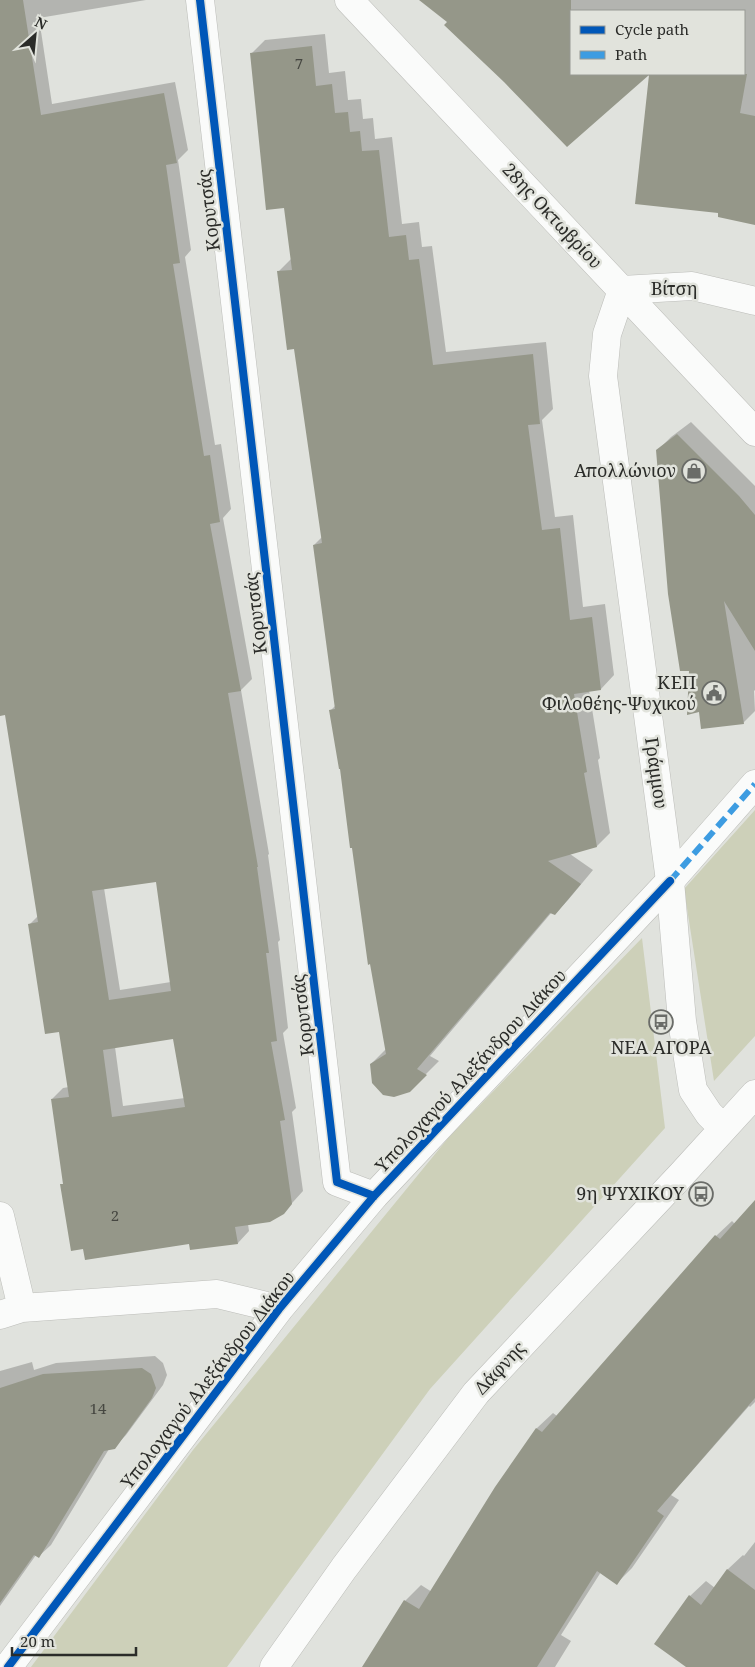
<svg xmlns="http://www.w3.org/2000/svg" width="755" height="1667" viewBox="0 0 755 1667" font-family="'Noto Serif',serif">
<style>
.green{fill:#cdd0b9}
.shadow{fill:#0003;fill-rule:evenodd}
.building{fill:#959789;fill-rule:evenodd}
.lines{fill:none;stroke-linecap:round;stroke-linejoin:round}
.street-casing{stroke:#bcbdb9;stroke-width:29}
.secondary-casing{stroke:#bcbdb9;stroke-width:29}
.street{stroke:#fafbfa;stroke-width:28}
.secondary{stroke:#fafbfa;stroke-width:28}
.quiet{stroke:#3d9ce1;stroke-width:6;stroke-dasharray:12 6;stroke-linecap:butt}
.cycleway-casing{stroke:#e1e3dc;stroke-width:11}
.cycleway{stroke:#0057b8;stroke-width:8}
.labels{text-anchor:middle;stroke-width:5;stroke-linejoin:round;paint-order:stroke}
.number-label{font-size:15px;fill:#464741}
.street-label{font-size:18px;fill:#2b2c29;stroke:#e1e3dc}
.poi-label{font-size:18px;fill:#2b2c29;stroke:#e1e3dc;text-anchor:end}
</style>
<rect width="100%" height="100%" fill="#e0e2dd"/>
<!-- green -->
<path class="green" d="M755,810v226l-41,45 -30,-192z
M642,938l23,190 -235,261 -203,278h-196l162,-217 256,-313z"/>
<!-- shadow -->
<path class="shadow" d="M0,0h146l-107,18 13,86 123,-22 13,68 -10,10 13,90 -6,7 30,188 6,-1 10,65 -8,9 29,161 -11,11 28,164 -1,1 12,85 -2,2 10,86 -5,5 13,75 -4,4 11,79 -20,22 -35,11 1,7 -11,12h-47l-107,4 -22,-62 2,-2 -12,-84 11,-11 6,-1 -9,-56 -30,-107 8,-8 -32,-202 -6,-11zM157,881l14,101 -51,8 -16,-102zM174,1038l11,60 -62,8 -8,-59z
M421,0h334v223l-35,-11 -84,-9 14,-129h94v-63h-173v63h77l-81,71 -118,-123z
M325,34l4,39 16,-2 3,29 13,-1 2,20 10,-1 2,21 17,-2 10,87 17,-2 3,25 10,-1 14,106 100,-10 7,67 -11,11 13,97 18,-2 10,92 22,-3 9,71 -13,14 -12,1 11,68 -2,2 12,73 -13,13 -27,8 23,16 -25,30 -13,14 -3,-2 -122,144 9,5 -30,30 -38,-27 15,-15 -44,-282 -11,-57 5,-5 -22,-160 8,-8 -27,-189 -17,-76 14,-14 -7,-51 -33,-154 13,-13z
M691,422l64,64v204l-1,1 1,20 -12,12 -52,-53 -34,-219 14,-14z
M755,1202v200l-5,5 -1,-1 -78,89 8,5 -47,68 -15,15 -16,-11 -40,63 10,6 -16,26h-191l41,-66 16,-16 11,7 64,-104 41,-60 16,-15 4,3 159,-180 16,-15 3,3z
M155,1356l8,7 4,12 -4,10 -37,50 -12,12 -5,2 -58,96 -12,11 -3,-1 -36,51v-235l32,-9 2,8 22,-7z
M755,1542v125h-67l2,-71 16,-15 9,7 12,-18 16,-15 1,1z"/>
<!-- building -->
<path class="building" d="M0,0h23l18,115 123,-22 13,70 -11,2 14,98 -7,1 31,192 6,-1 10,67 -10,2 31,167 -13,2 30,174h-1l12,86h-3l11,88 -6,1 14,78 -5,1 12,83 -8,10 -14,8 -35,5 3,17 -48,6 -1,-6 -104,16 -2,-11 -12,2 -11,-67h3l-12,-85 18,-2 -10,-65 -14,2 -17,-110 10,-2 -33,-207 -5,1zM156,882l15,109 -62,9 -17,-109zM173,1039l12,68 -73,10 -9,-67z
M419,0h152v74h176l-7,39 15,3v109l-37,-8v-4l-83,-9 14,-129 -82,72 -63,-65 -60,-57 3,-3z
M312,46l4,40 16,-2 3,29 13,-1 2,20 10,-1 2,20 17,-1 10,87 17,-2 3,25 10,-1 14,106 100,-11 7,70 -12,1 14,105 18,-2 10,92 22,-3 9,73 -27,4 13,78 -3,1 13,74 -49,14 33,23 -26,31 -5,-2 -133,156 10,6 -17,17 -16,5 -11,-2 -11,-12 -2,-19 16,-10 -16,-90 -2,1 -16,-117h-2l-10,-79h-1l-10,-59 6,-1 -22,-164 9,-2 -28,-194 -7,1 -10,-79 15,-1 -8,-62 -18,2 -16,-157z
M677,434l62,62 16,19v136l-31,-50 20,123 -43,5 -2,-17 -12,3 2,-44h-9l-12,-77 -12,-144z
M755,1200v198l-98,113 7,5 -47,69 -20,-14 -60,96h-175l42,-67 15,9 76,-122 41,-59 6,4 173,-197 5,4z
M142,1368l9,6 5,14 -4,10 -37,51 -11,2 -65,107 -5,-3 -34,48v-215l43,-14z
M727,1569l28,21v77h-69l-32,-23 35,-49 12,10z"/>
<g class="lines">
<!-- street casing -->
<g class="street-casing">
<path id="street" d="M200,0l137,1182 37,14
M622,290l70,-4 63,15
M0,1216l22,92
M0,1315l22,-7 195,-14 62,15
M8,1667l271,-358 95,-113 296,-315 85,-97"/>
</g>
<!-- secondary casing -->
<g class="secondary-casing">
<path id="secondary" d="M349,0l406,432
M622,290l-15,44 -4,42 67,505 12,140 11,69 16,24 14,14
M274,1667l70,-99 132,-175 206,-219 73,-80"/>
</g>
<!-- street -->
<use href="#street" class="street"/>
<!-- secondary -->
<use href="#secondary" class="secondary"/>
<!-- quiet -->
<path class="quiet" d="M670,881l85,-97"/>
<!-- cycleway casing -->
<g class="cycleway-casing">
<path id="cycleway" d="M200,0l137,1182 37,14
M8,1667l271,-358 95,-113 296,-315"/>
</g>
<!-- cycleway -->
<use href="#cycleway" class="cycleway"/>
</g>
<!-- icons -->
<defs>
<g id="shop-ring" transform="scale(1.25)"><circle r="9.5" fill="#e1e3dc" stroke="#6a6c68" stroke-width="1.5"/><path d="M-5-2.5h2.3a2.7 3.5 0 0 1 5.4 0H5L5.5 6h-11ZM-1.5-2.5h3a1.5 2.3 0 0 0-3 0Z" fill="#6a6c68"/></g>
<g id="civic-ring" transform="scale(1.25)"><circle r="9.5" fill="#e1e3dc" stroke="#6a6c68" stroke-width="1.5"/><path d="M-.6-6.5H3V-4.5H.6V-3L4-1V1h2V6H-6V1h2V-1L-.6-3ZM-1.2 2.5V6h2.4V2.5Z" fill="#6a6c68"/></g>
<g id="bus-ring" transform="scale(1.25)"><circle r="9.5" fill="#e1e3dc" stroke="#6a6c68" stroke-width="1.5"/><path d="M-5-6H5V4H4V6H2V4H-2V6H-4V4H-5ZM-3.5-4V0h7V-4ZM-3.5 1.2v1.5H-2V1.2ZM2 1.2v1.5H3.5V1.2Z" fill="#6a6c68"/></g>
</defs>
<g fill-rule="evenodd">
<use href="#shop-ring" x="694" y="471"/>
<use href="#civic-ring" x="714" y="693"/>
<use href="#bus-ring" x="661" y="1022"/>
<use href="#bus-ring" x="701" y="1194"/>
</g>
<g class="labels">
<!-- number labels -->
<g class="number-label">
<text x="299" y="69">7</text>
<text x="115" y="1221">2</text>
<text x="98" y="1414">14</text>
</g>
<!-- street labels -->
<g class="street-label">
<text transform="translate(209 210) rotate(-97)" y="6">Κορυτσάς</text>
<text transform="translate(552 216) rotate(47)" y="6">28ης Οκτωβρίου</text>
<text x="674" y="295">Βίτση</text>
<text transform="translate(256 613) rotate(-97)" y="6">Κορυτσάς</text>
<text transform="translate(656 773) rotate(82)" y="6">Γράμμου</text>
<text transform="translate(303 1015) rotate(-97)" y="6">Κορυτσάς</text>
<text transform="translate(471 1071) rotate(-47)" y="6">Υπολοχαγού Αλεξάνδρου Διάκου</text>
<text transform="translate(500 1368) rotate(-47)" y="6">Δάφνης</text>
<text transform="translate(208 1380) rotate(-52)" y="6">Υπολοχαγού Αλεξάνδρου Διάκου</text>
</g>
<!-- poi labels -->
<g class="poi-label">
<text x="676" y="477">Απολλώνιον</text>
<text x="696" y="689">ΚΕΠ<tspan x="696" dy="21">Φιλοθέης-Ψυχικού</tspan></text>
<text x="661" y="1054" text-anchor="middle">ΝΕΑ ΑΓΟΡΑ</text>
<text x="684" y="1200">9η ΨΥΧΙΚΟΥ</text>
</g>
</g>
<!-- legend -->
<rect x="570" y="10" width="175" height="65" fill="#e1e3dc" stroke="#989a94"/>
<rect x="580" y="26" width="25" height="8" fill="#0057b8" stroke="#989a94"/>
<text x="615" y="35" font-size="15" fill="#2b2c29">Cycle path</text>
<rect x="580" y="51" width="25" height="8" fill="#3d9ce1" stroke="#989a94"/>
<text x="615" y="60" font-size="15" fill="#2b2c29">Path</text>
<!-- north arrow -->
<g transform="translate(35 35) rotate(27)" stroke="#e1e3dc" stroke-width="4" paint-order="stroke">
<path d="M0-4L9 19L0 12L-9 19Z" fill="#2b2c29"/>
<text y="-8" font-size="14" font-weight="bold" text-anchor="middle" fill="#2b2c29">N</text>
</g>
<!-- scale -->
<path d="M12 1647v8h124v-8" fill="none" stroke="#2b2c29" stroke-width="2.5"/>
<text x="20" y="1647" font-size="15" fill="#2b2c29" stroke="#e1e3dc" stroke-width="4" paint-order="stroke">20 m</text>
</svg>
